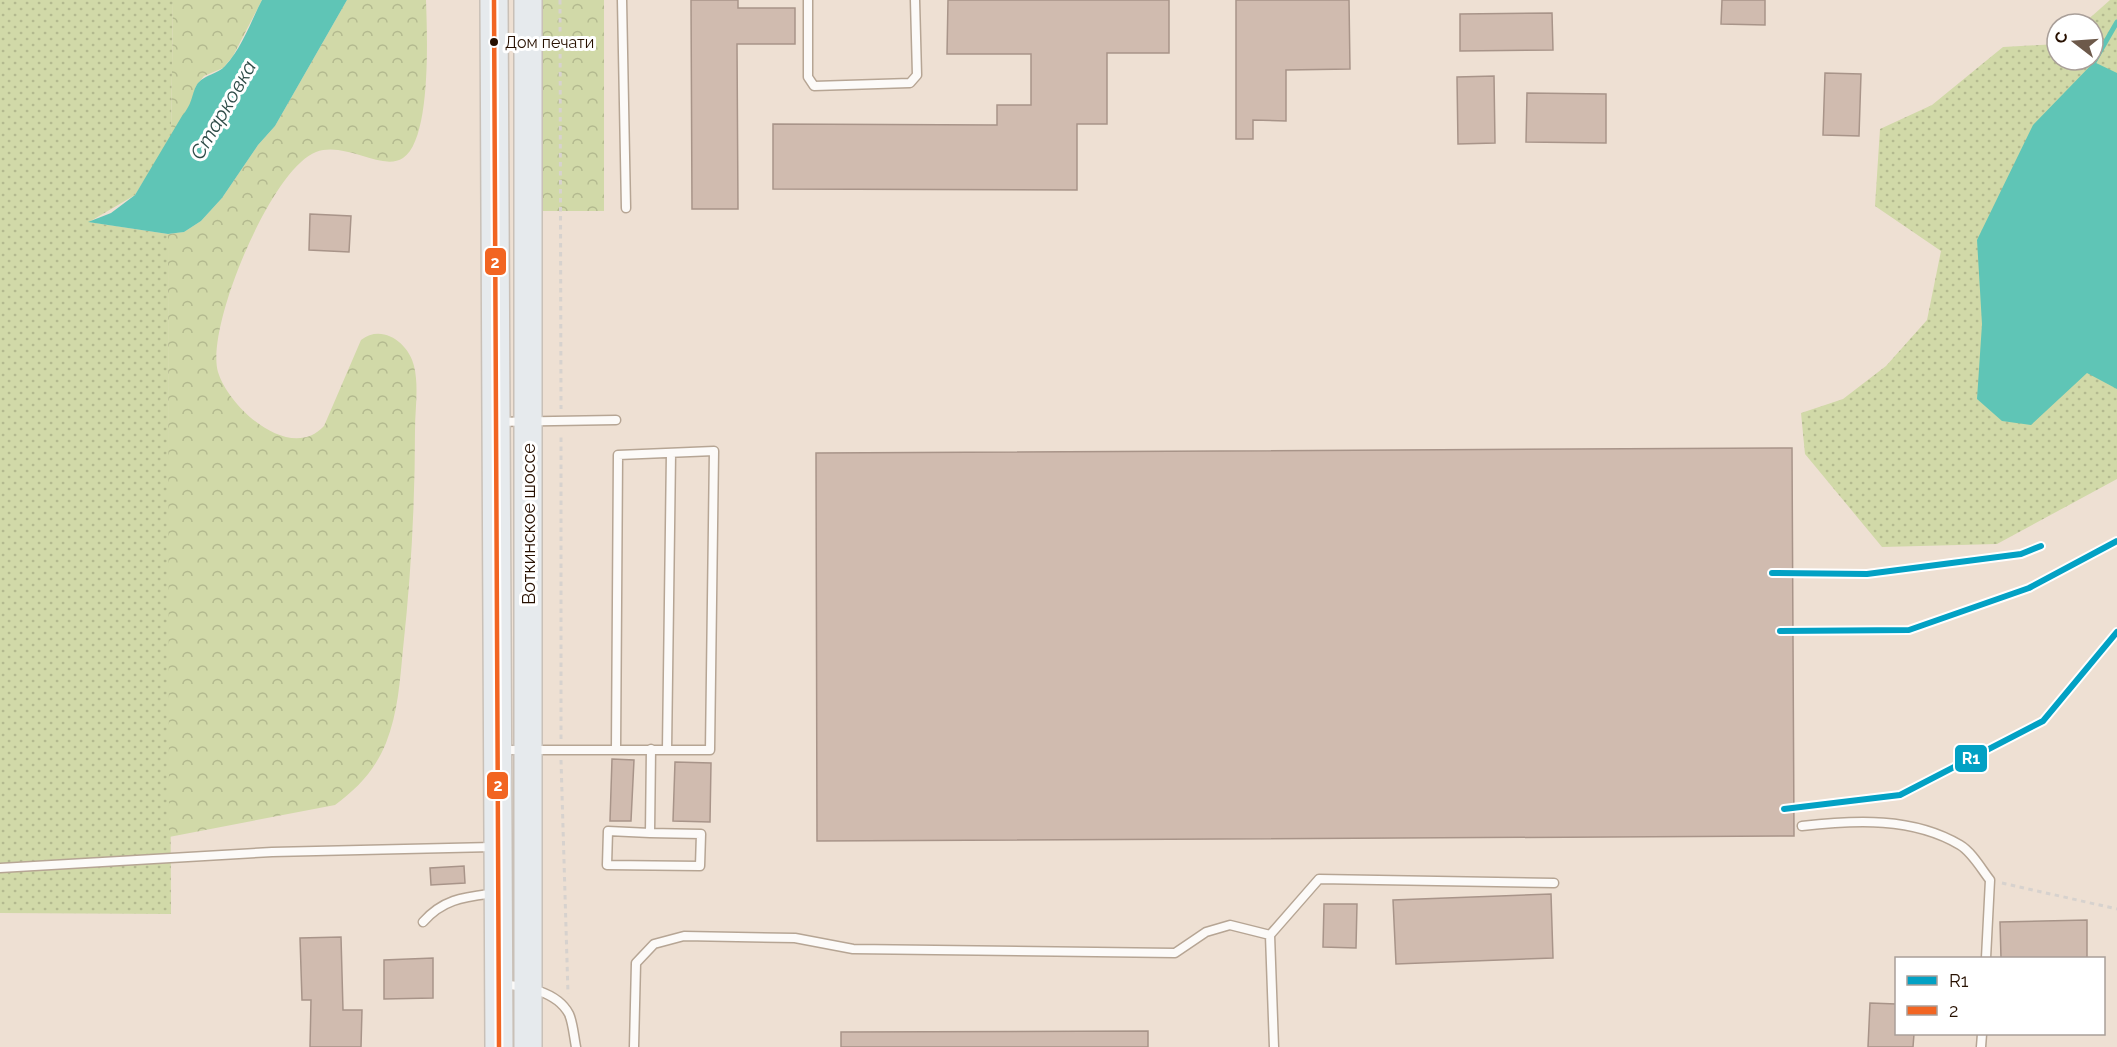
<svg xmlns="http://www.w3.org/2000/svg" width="2117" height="1047" viewBox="0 0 2117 1047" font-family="Raleway,sans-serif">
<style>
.grass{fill:url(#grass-dots)}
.forest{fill:url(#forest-crowns)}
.water{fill:#5fc5b6}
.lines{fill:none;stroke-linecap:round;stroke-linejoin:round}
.stream{stroke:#5fc5b6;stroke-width:5}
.building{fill:#d0bbaf;stroke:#a89489;stroke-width:1.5}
.lane-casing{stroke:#b6a594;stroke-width:11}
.primary-casing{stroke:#c9c0b7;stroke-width:30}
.path{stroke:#d7d2ce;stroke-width:3;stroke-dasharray:4.5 4.5;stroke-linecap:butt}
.lane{stroke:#fcfaf8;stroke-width:8}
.primary{stroke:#e6eaed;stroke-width:27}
.bus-1-casing{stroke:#fff;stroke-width:9}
.bus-1{stroke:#f26522;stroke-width:4.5}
.rail-1-casing{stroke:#fff;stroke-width:10}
.rail-1{stroke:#02a1c4;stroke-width:6}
.bus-dot{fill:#271000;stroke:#fff;stroke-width:2}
.labels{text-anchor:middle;stroke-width:6;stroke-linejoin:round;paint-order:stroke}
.bus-label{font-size:16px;fill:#271000;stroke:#fff;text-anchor:start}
.street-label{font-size:18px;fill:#271000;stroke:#fff}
.water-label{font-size:20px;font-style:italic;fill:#2f4c48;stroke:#fff}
.line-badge{stroke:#fff;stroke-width:2}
.badge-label{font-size:16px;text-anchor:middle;font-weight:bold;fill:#fff}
</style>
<defs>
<pattern id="grass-dots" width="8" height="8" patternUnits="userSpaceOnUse" patternTransform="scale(1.5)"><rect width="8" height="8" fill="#d1d9a8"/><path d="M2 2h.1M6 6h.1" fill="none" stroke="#b3b98f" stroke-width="1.8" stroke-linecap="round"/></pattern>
<pattern id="forest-crowns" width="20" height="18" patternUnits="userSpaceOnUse" patternTransform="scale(1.5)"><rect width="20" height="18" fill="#d1d9a8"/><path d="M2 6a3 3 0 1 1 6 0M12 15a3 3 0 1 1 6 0" fill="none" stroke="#b3b98f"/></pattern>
</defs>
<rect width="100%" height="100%" fill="#eee0d3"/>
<!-- grass -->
<path class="grass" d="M0,0h173l-2,137 -36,58 -46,27 79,12 3,680 -171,-1z
M2110,0h7v479l-120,65 -115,3 -77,-93 -4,-41 42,-14 43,-33 41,-46 14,-69 -66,-45 5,-77 52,-24 71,-58 54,-3v16h36v-36h-10z"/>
<!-- forest -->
<path class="forest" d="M173,0h89l-29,56 -10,12 -19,8 -8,10 -4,18 -21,33z
M347,0h79c1,32 6,139 -23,158 -21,14 -57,-17 -87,-6 -45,17 -111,176 -98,220 11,36 72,91 106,54l37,-86c21,-17 48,3 53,26 5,20 1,44 1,64 0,73 -4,146 -12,219 -3,31 -5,64 -17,94 -11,27 -28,45 -51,62l-166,32 -1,-603 16,-2 17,-11 21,-23 36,-53 17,-19z
M537,0h67v211h-67z"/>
<!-- water -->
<path class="water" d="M262,0h85l-72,126 -17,19 -36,53 -21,23 -17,11 -16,2 -80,-12 23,-9 24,-18 47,-79c12,-14 9,-23 16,-33 8,-9 20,-9 27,-17 17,-18 26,-45 37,-66z
M2094,62l23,11v316l-30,-16 -56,52 -29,-4 -25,-22 5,-75 -5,-84 56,-115z"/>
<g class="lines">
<!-- stream -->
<path class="stream" d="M2094,62l23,-40"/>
</g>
<!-- building -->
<path class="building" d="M691,0h47v8h57v36h-58l1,165h-46z
M948,0h221v53h-62v71h-30v66l-304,-1v-65l224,1v-20h34v-51h-84z
M1236,0h113l1,69 -64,1v51l-33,-1v19h-17z
M1722,0h43v25l-44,-1z
M1552,13l1,37 -93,1v-37z
M1825,73l36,1 -2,62 -36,-1z
M1494,76l1,67 -37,1 -1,-67z
M1527,93l79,1v49l-80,-1z
M310,214l41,2 -2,36 -40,-2z
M1792,448l2,388 -977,5 -1,-388z
M612,759l22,1 -3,61h-21z
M675,762l36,1 -1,59 -37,-1z
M464,866l1,17 -34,2 -1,-17z
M1551,894l2,64 -157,6 -3,-64z
M1324,904h33l-1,44 -33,-1z
M2087,920v38h-86l-1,-36z
M341,937l2,73h19l-1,37h-51l1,-47h-9l-2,-62z
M433,958v40l-49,1v-39z
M1870,1003l26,1v30h18l-1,13h-45z
M1148,1031v16h-307v-15z"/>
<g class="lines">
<!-- lane casing -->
<g class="lane-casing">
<path id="lane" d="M622,0l4,208
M808,0v77l6,9 96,-3 7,-8 -2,-75
M498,422l118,-2
M502,750h208l4,-299 -96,4 -2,294
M667,750l4,-297
M1802,826c53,-6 111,-9 158,19 12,7 22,25 30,35l-4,78
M650,833l-42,-2 -1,34 93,1 1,-32 -51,-1 1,-84
M0,868l272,-16 221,-5
M423,922c21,-24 43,-25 73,-29
M501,984c23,2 56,7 68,30 4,9 5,23 7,33
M634,1047l2,-84 18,-19 30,-8 111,2 58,11 322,4 31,-21 24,-7 40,10
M1274,1047l-4,-112 49,-56 235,4
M1981,1047l1,-13"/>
</g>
<!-- primary casing -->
<g class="primary-casing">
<path id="primary" d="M494,0l5,1047
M528,0v1047"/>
</g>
<!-- path -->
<path class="path" d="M560,0l1,409
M561,739v-306
M561,760l7,234
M2002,883l115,26"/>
<!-- lane -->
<use href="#lane" class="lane"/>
<!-- primary -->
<use href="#primary" class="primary"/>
<!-- bus-1 casing -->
<g class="bus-1-casing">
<path id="bus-1" d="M494,0l5,1047"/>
</g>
<!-- bus-1 -->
<use href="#bus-1" class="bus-1"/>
<!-- rail-1 casing -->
<g class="rail-1-casing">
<path id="rail-1" d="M1772,573l95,1 154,-20 20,-8
M1780,631l129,-1 120,-42 88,-47
M1784,809l116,-14 143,-74 74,-89"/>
</g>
<!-- rail-1 -->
<use href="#rail-1" class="rail-1"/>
</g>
<!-- markers -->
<circle class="bus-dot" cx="494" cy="42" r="5"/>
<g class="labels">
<!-- bus labels -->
<g class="bus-label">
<text x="505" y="48">Дом печати</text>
</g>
<!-- street labels -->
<g class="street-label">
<text transform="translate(529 524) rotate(-90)" y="6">Воткинское шоссе</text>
</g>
<!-- water labels -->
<g class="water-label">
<text transform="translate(223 110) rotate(-60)" y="7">Старковка</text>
</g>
</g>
<g class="line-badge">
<rect x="484" y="247" width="23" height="29" rx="6" fill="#f26522"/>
<rect x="1954" y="744" width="34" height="29" rx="6" fill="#02a1c4"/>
<rect x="486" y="771" width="23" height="29" rx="6" fill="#f26522"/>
</g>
<g class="badge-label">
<text x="495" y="268">2</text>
<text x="1971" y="764">R1</text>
<text x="498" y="791">2</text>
</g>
<!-- legend -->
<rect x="1895" y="957" width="210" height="78" fill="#ffffff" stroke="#a99f99" stroke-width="1.5"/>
<rect x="1907" y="976" width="30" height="9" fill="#02a1c4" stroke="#a99f99" stroke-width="1.5"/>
<text x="1949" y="987" font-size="18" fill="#271000">R1</text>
<rect x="1907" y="1006" width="30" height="9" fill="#f26522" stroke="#a99f99" stroke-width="1.5"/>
<text x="1949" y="1017" font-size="18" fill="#271000">2</text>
<!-- north arrow -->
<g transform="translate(2075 42) rotate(287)"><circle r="28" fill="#ffffff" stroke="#a99f99" stroke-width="1.5"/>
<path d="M0-4.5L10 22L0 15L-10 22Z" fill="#6d594a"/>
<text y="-9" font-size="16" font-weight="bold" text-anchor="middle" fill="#271000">С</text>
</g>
</svg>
